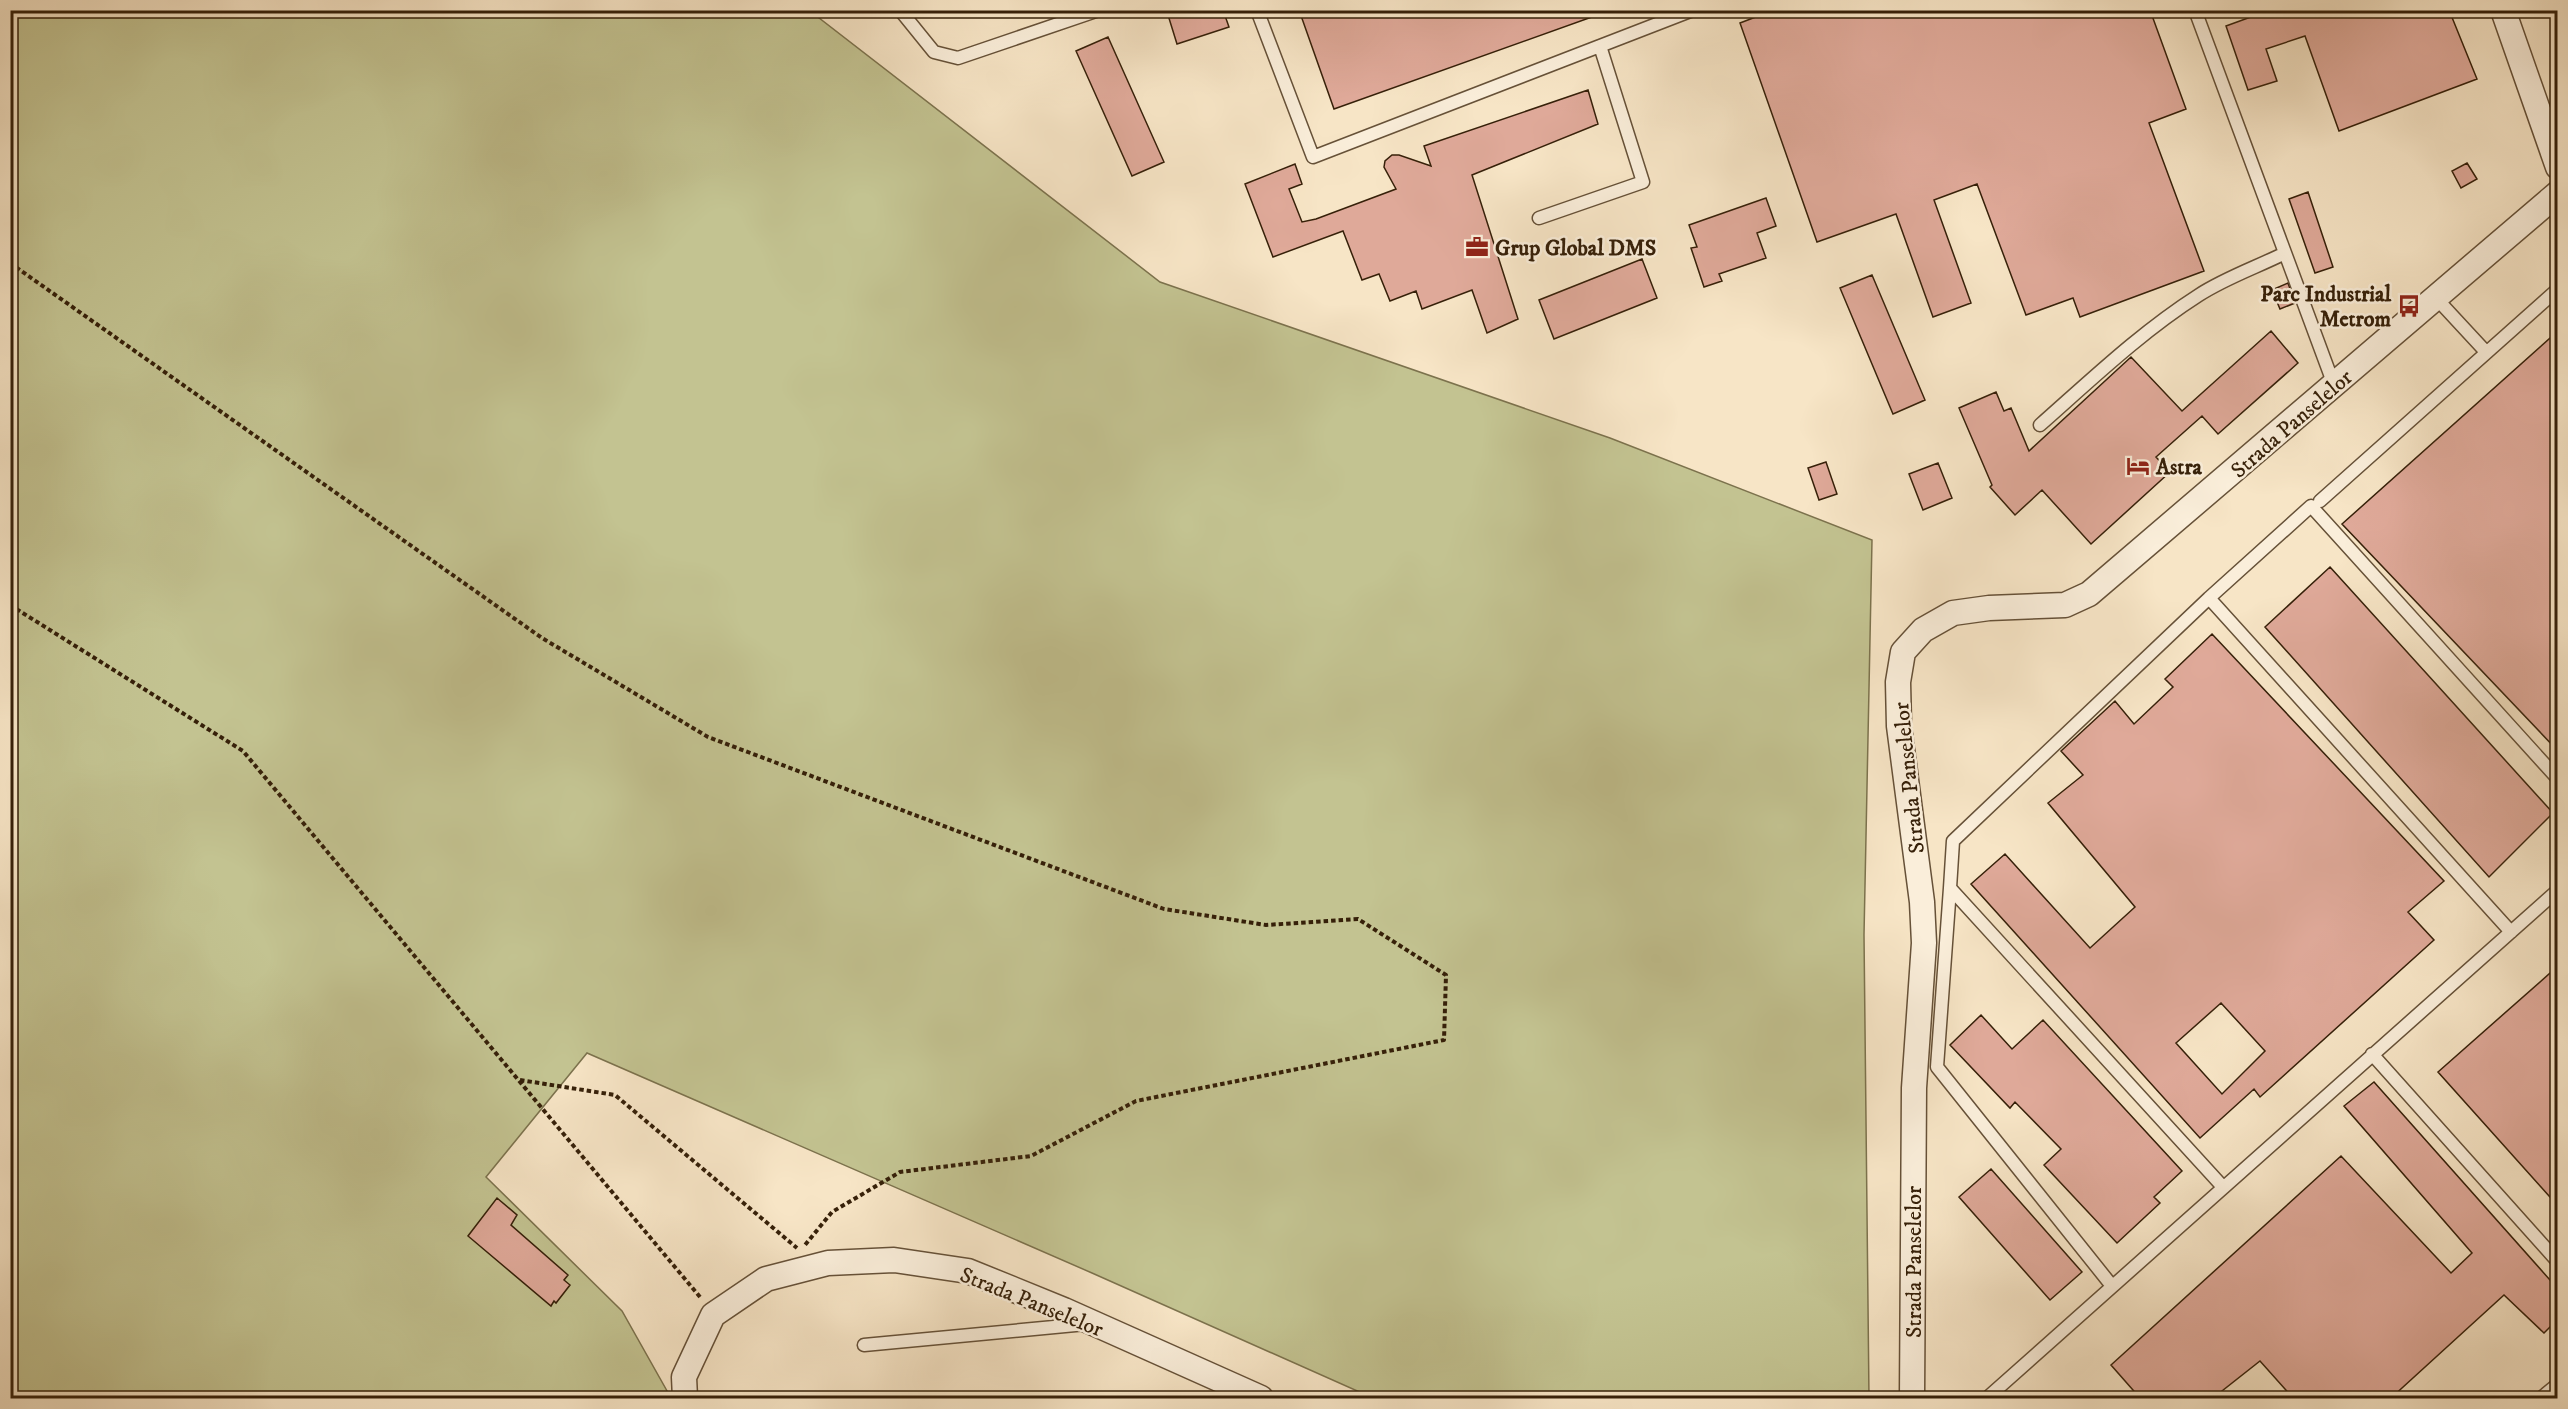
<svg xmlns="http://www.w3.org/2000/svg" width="2568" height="1409" viewBox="0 0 2568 1409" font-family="'IM FELL DW Pica',serif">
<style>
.green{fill:#c3c391;stroke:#7c724d;stroke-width:1.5}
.building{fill:#dfa999;stroke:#362009;stroke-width:1.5;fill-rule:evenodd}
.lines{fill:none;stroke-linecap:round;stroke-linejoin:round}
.lane-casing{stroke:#665138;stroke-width:15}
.street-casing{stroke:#665138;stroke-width:27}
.path{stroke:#362009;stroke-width:4;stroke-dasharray:4.5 3;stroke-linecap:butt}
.lane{stroke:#faeeda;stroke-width:12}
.street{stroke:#faeeda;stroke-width:24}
.labels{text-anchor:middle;stroke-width:5;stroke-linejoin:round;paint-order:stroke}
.poi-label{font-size:22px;font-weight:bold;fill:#362009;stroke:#faeeda;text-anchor:start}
.street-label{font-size:22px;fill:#362009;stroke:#faeeda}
</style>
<rect width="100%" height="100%" fill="#f7e5c6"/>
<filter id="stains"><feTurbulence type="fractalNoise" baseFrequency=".00333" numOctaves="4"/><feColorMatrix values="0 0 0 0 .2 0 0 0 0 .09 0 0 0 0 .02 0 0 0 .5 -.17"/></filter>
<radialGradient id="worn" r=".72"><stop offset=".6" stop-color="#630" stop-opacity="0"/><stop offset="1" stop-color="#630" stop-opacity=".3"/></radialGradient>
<!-- green -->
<path class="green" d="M10,11h800l350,271 450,156 262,102 -8,395 5,463h-496l-281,-125 -505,-220 -101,124 136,134 49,87h-660z"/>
<!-- building -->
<path class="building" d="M1184,10h39l6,17 -52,17 -9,-29z
M1299,10h303l1,3 -269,96z
M1774,10h376l36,99 -37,14 55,148 -124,46 -7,-19 -47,17 -49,-131 -43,16 37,103 -38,14 -37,-103 -79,28 -77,-219z
M2270,10h179l28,69 -138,52 -34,-95 -39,13 11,32 -29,9 -22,-64z
M1108,37l56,125 -32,14 -56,-125z
M1588,90l10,34 -126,51 46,144 -31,14 -15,-43 -50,19 -6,-18 -26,10 -11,-27 -17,6 -19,-49 -70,26 -28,-73 50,-20 7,20 -13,5 13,33 14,-3 80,-30 -12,-22 1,-6 7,-6h7l32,11 -7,-20z
M2467,163l10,16 -16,9 -9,-17z
M2308,192l25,75 -18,6 -26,-74z
M1766,198l10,28 -19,7 9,25 -47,16 3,7 -18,6 -13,-39 6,-1 -8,-22z
M1642,259l15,39 -103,41 -15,-39z
M1872,275l53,125 -32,14 -53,-126z
M2288,283l7,20 -15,6 -8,-19z
M2271,331l27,32 -80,71 -16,-18 -46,41 14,15 -79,72 -49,-54 -27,25 -25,-28 2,-2 -33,-77 37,-16 8,19 7,-3 18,43 102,-94 51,54z
M2558,331v420l-216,-227z
M1826,462l11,32 -18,6 -11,-32z
M1938,463l14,35 -29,12 -14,-36z
M2330,567l223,246 -64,64 -224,-250z
M2212,634l232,247 -36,31 26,28 -174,157 -6,-8 -54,49 -229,-254 34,-30 85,94 45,-41 -87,-104 35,-28 -22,-24 54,-50 19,23 39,-37 -8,-8zM2221,1003l44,48 -43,43 -46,-51z
M2558,966v240l-120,-134z
M1981,1015l31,34 31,-29 139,151 -28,26 6,6 -43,40 -73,-78 17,-16 -46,-47 -5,6 -60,-63z
M2374,1082l184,207v30l-14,14 -40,-38 -113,103h-98l-33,-37 -47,37h-73l-29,-33 230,-209 110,117 21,-20 -128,-147z
M1991,1169l91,103 -32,28 -91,-103z
M497,1198l20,17 -6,10 57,50 -4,5 6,5 -14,18 -2,-2 -3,5 -83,-70z"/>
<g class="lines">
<!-- lane casing -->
<g class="lane-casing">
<path id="lane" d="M900,10l34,42 24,6 141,-48
M1257,10l56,147 380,-147
M2195,10l139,375
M1539,218l104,-36 -43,-136
M2436,298l50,54
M2040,425c51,-45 101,-93 159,-130 26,-17 58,-28 86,-42
M2320,501l238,-212
M2209,598l-256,243 -3,47 273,299
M1950,888l-13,179 175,219
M2511,932l-302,-334 102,-92 247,273
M2372,1054l186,208
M864,1345l222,-21
M1987,1398l571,-508
M2541,1398l17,-14"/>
</g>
<!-- street casing -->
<g class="street-casing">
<path id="street" d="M2503,10l55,157
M685,1398l-1,-21 29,-62 53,-36 62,-16 66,-3 74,11 96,39 197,88
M1912,1398l2,-310 10,-145 -2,-41 -23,-176 -1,-44 5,-30 20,-22 30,-17 36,-5 76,-3 24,-11 469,-401"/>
</g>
<!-- path -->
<path class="path" d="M10,263l532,375 166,99 456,172 102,16 92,-6 88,56 -2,65 -308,61 -105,55 -131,16 -68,40 -27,33
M10,605l233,146 457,546
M520,1080l95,15 182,153"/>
<!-- lane -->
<use href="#lane" class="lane"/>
<!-- street -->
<use href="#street" class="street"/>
</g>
<!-- icons -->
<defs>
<g id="office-bare" transform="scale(1.8)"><path d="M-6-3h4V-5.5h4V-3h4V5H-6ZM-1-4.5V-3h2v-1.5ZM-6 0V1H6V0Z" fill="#8f2418" stroke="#faeeda" stroke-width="2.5" paint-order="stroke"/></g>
<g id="bus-bare" transform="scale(1.8)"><path d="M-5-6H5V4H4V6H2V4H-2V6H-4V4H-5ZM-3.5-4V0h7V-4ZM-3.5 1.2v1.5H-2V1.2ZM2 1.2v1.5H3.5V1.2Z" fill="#8f2418" stroke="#faeeda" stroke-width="2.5" paint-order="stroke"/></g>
<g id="hotel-bare" transform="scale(1.8)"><path d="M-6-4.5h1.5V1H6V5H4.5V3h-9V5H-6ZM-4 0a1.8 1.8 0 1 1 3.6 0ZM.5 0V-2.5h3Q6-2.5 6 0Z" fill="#8f2418" stroke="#faeeda" stroke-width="2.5" paint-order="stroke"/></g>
</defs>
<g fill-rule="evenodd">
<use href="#office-bare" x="1477" y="247"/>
<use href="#bus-bare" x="2409" y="306"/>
<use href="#hotel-bare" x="2138" y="466"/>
</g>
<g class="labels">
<!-- poi labels -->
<g class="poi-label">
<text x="1495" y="255">Grup Global DMS</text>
<text x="2391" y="301" text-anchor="end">Parc Industrial<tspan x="2391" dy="25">Metrom</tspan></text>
<text x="2156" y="474">Astra</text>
</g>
<!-- street labels -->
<g class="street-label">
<text transform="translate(2291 423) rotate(-41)" y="8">Strada Panselelor</text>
<text transform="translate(1908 778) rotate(-96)" y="8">Strada Panselelor</text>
<text transform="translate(1913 1262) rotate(-90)" y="8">Strada Panselelor</text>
<text transform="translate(1032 1301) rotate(22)" y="8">Strada Panselelor</text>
</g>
</g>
<!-- margin -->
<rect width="2568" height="1409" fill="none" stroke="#f7e5c6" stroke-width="36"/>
<rect x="12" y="12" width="2544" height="1385" fill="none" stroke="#362009" stroke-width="3"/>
<rect x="18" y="18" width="2532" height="1373" fill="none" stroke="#362009" stroke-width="1.5"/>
<rect width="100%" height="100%" filter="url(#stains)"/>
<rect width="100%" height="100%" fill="url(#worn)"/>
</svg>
